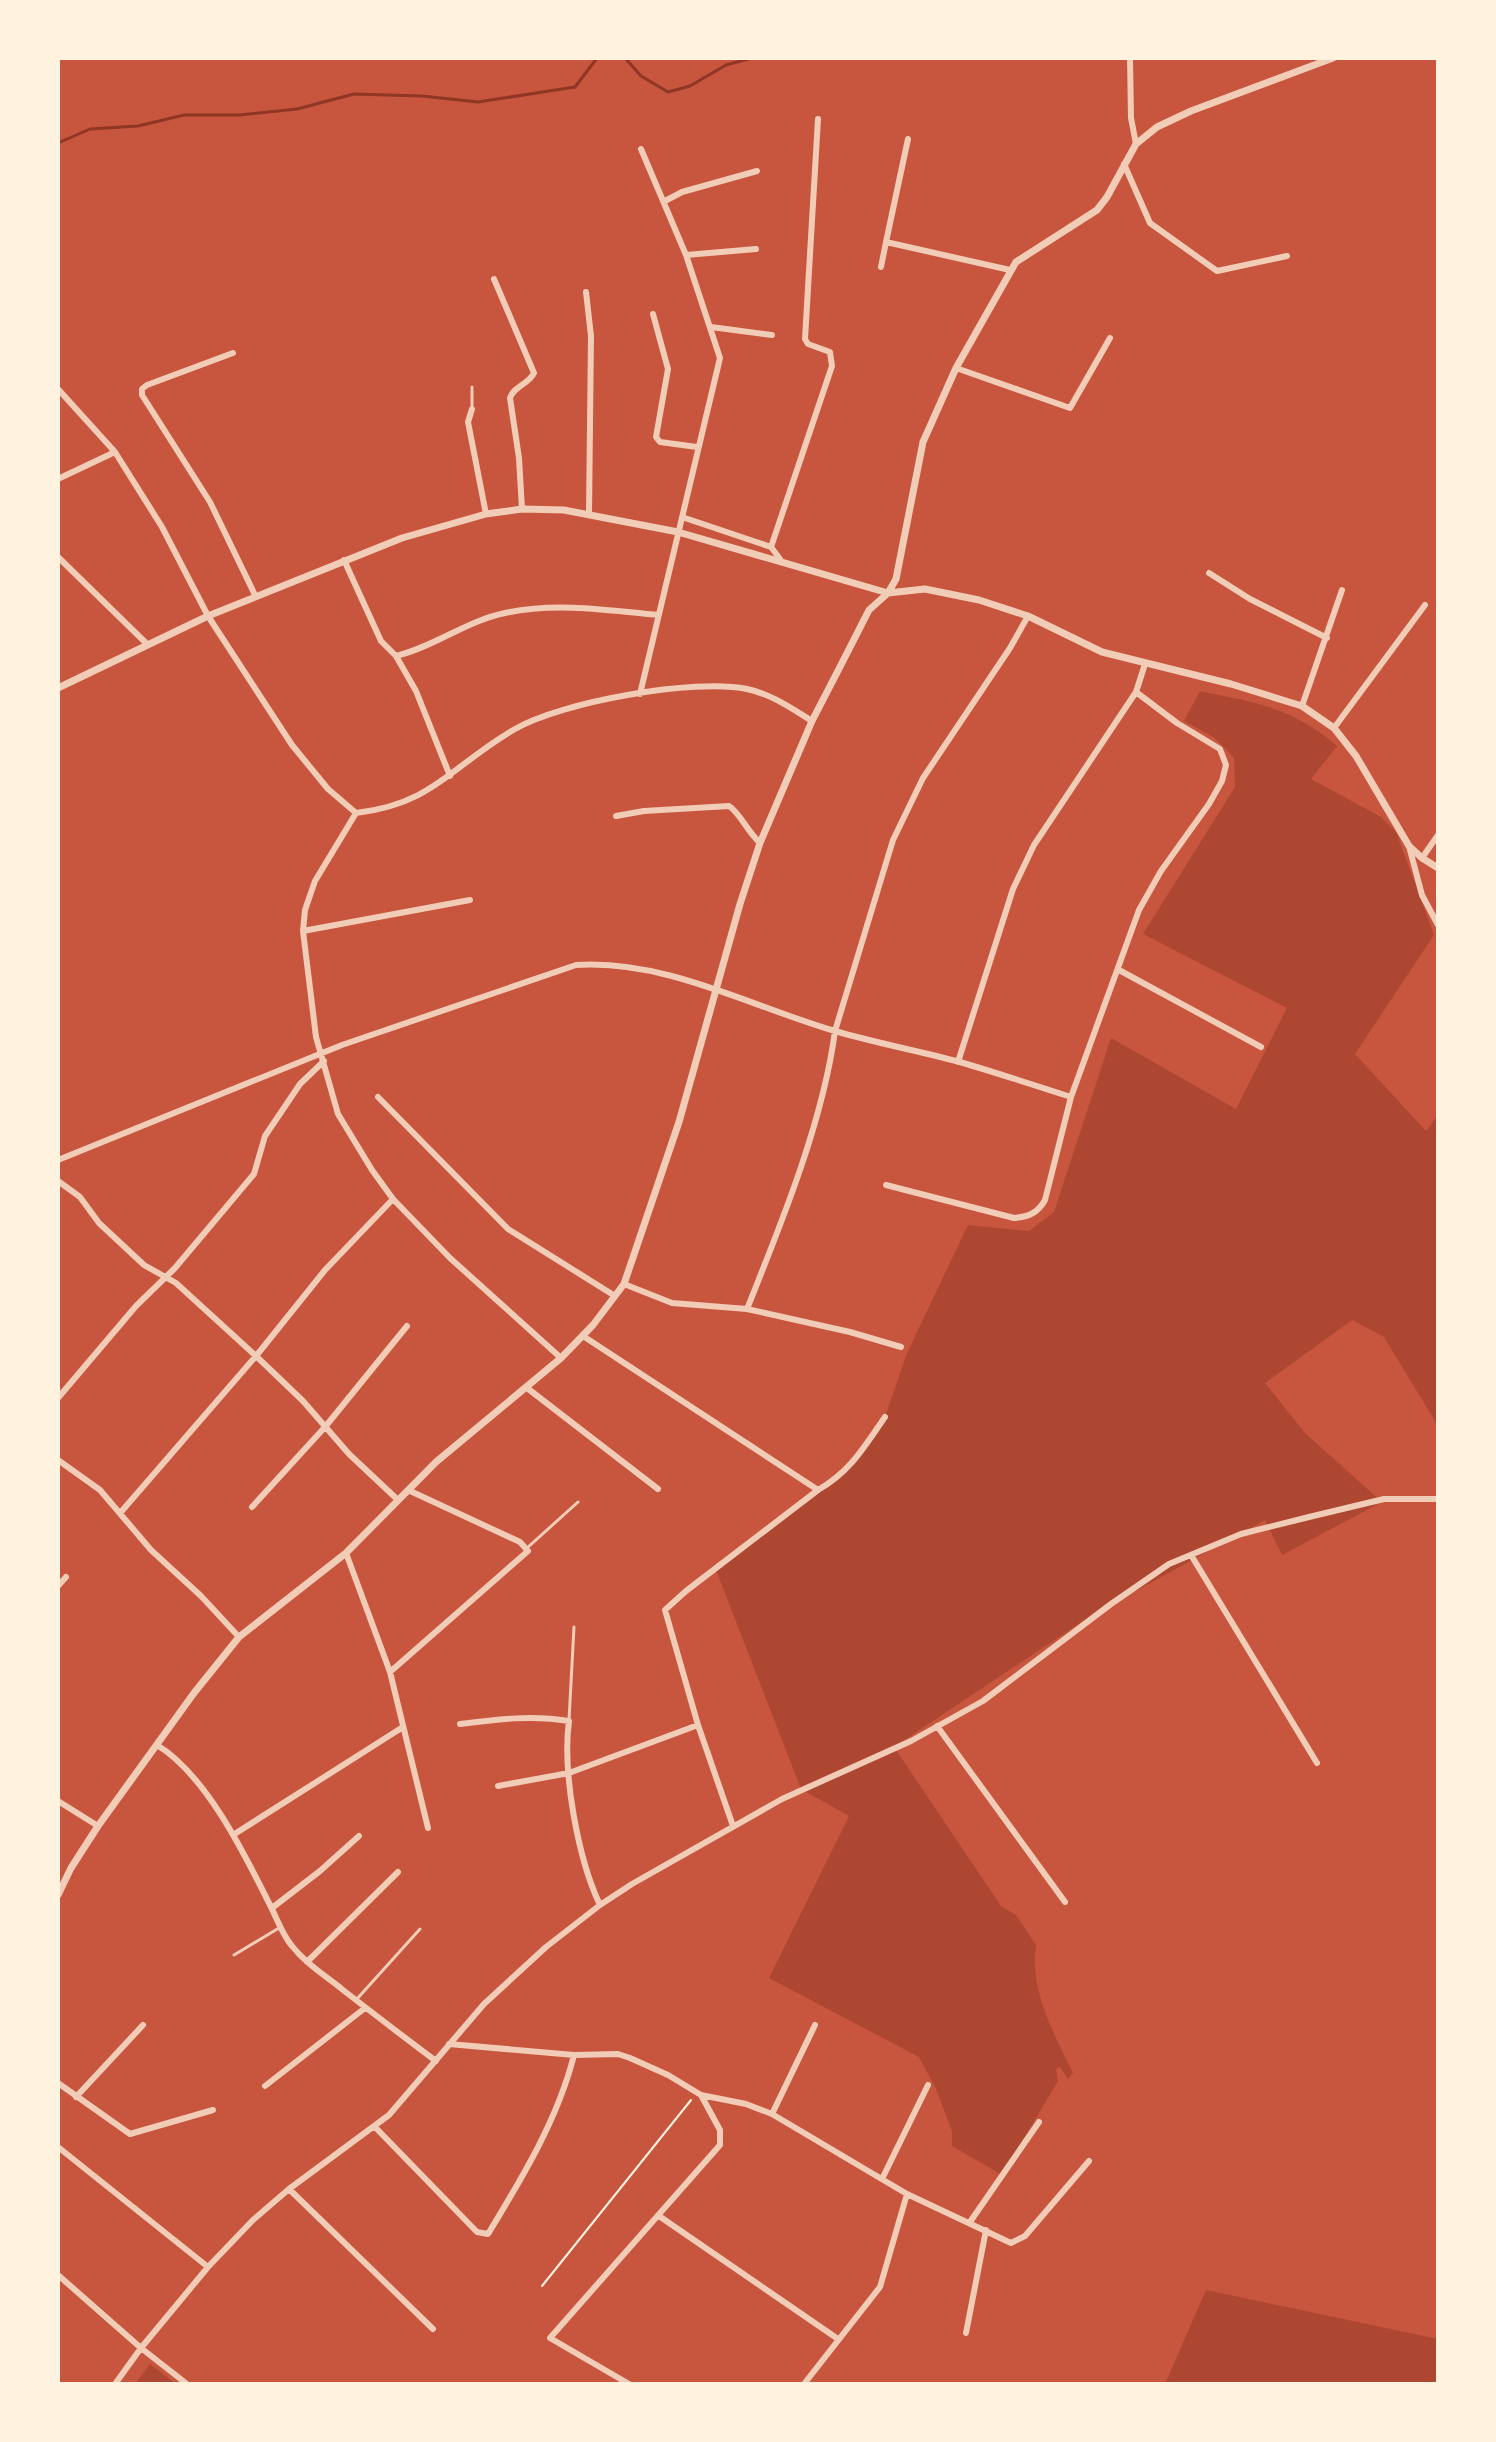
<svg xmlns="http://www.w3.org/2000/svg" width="1496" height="2442" viewBox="0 0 1496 2442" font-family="Raleway,sans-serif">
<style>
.green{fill:#ae4732}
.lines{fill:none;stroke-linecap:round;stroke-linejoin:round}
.stream{stroke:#8f3625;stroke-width:3}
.path{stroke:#fff3e0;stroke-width:2}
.service{stroke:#f1ccb7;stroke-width:3}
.minor{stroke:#f1ccb7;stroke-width:6}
.tertiary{stroke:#f1ccb7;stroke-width:7}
</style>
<rect width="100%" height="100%" fill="#c8553d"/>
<!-- green -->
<path class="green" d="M1200,691c57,12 91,16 137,55l-26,33 70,38 15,15 38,103 -79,119 71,77 12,-16v311l-54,-89 -32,-17 -87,63 40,50 77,69 -100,53 -17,-35 -173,95 -198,132 107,159 15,9 20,30c-7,45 18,89 37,128l-5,6 -8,-12 -4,2 2,12 -56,94 -50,-29v-15l-16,-42 -17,-32 -150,-79 80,-162 -48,-27 -85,-219 120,-90 49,-63 22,-64 61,-128 61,6 25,-19 57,-174 125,71 51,-101 -144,-74 92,-147 -1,-29 -19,-20 -31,-17z
M1206,2290l232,49v45h-273z
M150,2364l26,20h-41z"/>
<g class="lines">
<!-- stream -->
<path class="stream" d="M625,58l16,18 27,16 22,-6 36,-21 26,-7
M58,143l32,-14 48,-3 46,-11h55l58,-6 57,-15 68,2 56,6 97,-15 22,-29"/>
<!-- path -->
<path class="path" d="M542,2286l149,-186"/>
<!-- service -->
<path class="service" d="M472,409v-22
M527,1548l51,-46
M569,1720l5,-93
M234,1955l45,-27
M356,2000l64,-71"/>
<!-- minor -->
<path class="minor" d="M1130,58l1,60 5,26
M1124,164l26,59 67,48 70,-15
M665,201l17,-9 75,-21
M886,242l22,-103
M686,255l70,-6
M881,267l5,-25 124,28
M494,279l40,94c-5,11 -20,13 -24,25l9,60 3,51
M586,292l5,44 -2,177
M653,314l15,55 -12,68 4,5 37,5
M711,327l61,8
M233,353l-86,32 -5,4v6l68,107 45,93
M956,368l114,40 40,-70
M58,389l57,63 47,75 46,89 84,129 36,44 28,24c78,-9 96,-48 159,-84 46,-27 180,-51 232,-40 24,5 44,19 65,32
M472,409l-4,13 18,92
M60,478l55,-26
M682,517l89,30
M58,557l89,87
M780,559l-9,-12 61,-181 -2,-14 -22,-8 -3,-5 13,-220
M344,560l37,81 15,15 20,35 34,85
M1209,573l41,26 77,39
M396,656c38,-9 70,-35 109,-43 50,-11 103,-3 153,2
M640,694l80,-336 -34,-103 -45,-106
M1302,706l40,-116
M1334,728l91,-123
M356,813l-41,68 -10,29 -2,21 13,106 22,77 34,56 21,29 57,59 111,100
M616,816l28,-5 85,-5c11,7 18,25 31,37
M1409,846l13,49 16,30
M1422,858l16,-23
M303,931l167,-31
M1119,970l142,77
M958,1062l55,-173 21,-44 102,-153 9,-28
M378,1097l130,132 107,67
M58,1160l284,-115 234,-80c89,-6 176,42 259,66 41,12 84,20 125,31 37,11 74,23 111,35
M58,1181l22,16 19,26 45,42 32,18 80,73 47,45 46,53 49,46
M886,1185l128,33c14,-1 24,-5 31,-18l26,-103 68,-187 22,-39 48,-67 13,-23 4,-16 -6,-16 -43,-26 -41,-31
M624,1284l48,19 75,6 103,23 51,15
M747,1309c34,-85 76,-187 88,-278l58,-191 30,-62 87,-130 18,-32
M583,1336l235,154
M527,1388l131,101
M58,1398l78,-92 39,-38 79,-94 11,-38 35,-52 24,-23
M58,1460l42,30 51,60 50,46 38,41
M252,1507l73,-80 82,-101
M121,1512l135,-156 69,-86 68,-71
M346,1553l44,119 38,156
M1191,1555l126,208
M58,1586l8,-9
M390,1672l138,-121 -8,-9 -112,-52
M460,1724c38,-5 72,-9 109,-3 -7,51 9,138 31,184
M937,1726l128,176
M157,1745c49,30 87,108 112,158 8,15 12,30 23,43 14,18 34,30 51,44 31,24 62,48 93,71
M498,1786l71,-13 129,-48
M58,1801l40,25
M733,1826l-35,-101 -33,-115 21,-19 132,-101c33,-19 46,-43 67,-73
M233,1835l170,-108
M272,1908l48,-37 39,-35
M307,1962l91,-90
M449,2044l125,11 44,-1 12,4 38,17 33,20 45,9 26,10 135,80 104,49 14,-7 64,-75
M58,2083l72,51 83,-24
M265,2086l100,-78
M76,2097l67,-72
M772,2114l43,-89
M374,2126l103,106 11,2c34,-56 70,-115 86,-179
M58,2147l150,120
M882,2179l46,-94
M289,2189l144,140
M659,2216l179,123
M970,2222l69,-100
M58,2275l83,73 46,36
M966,2333l20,-103
M115,2384l26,-36 67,-81 45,-47 36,-31 100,-74 95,-111 62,-57 54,-42 32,-21 150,-85 129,-58 72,-40 128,-97 58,-40 72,-30 68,-17 75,-18h54
M629,2384l-79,-46 170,-193v-15l-19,-35
M804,2384l76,-97 27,-93"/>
<!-- tertiary -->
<path class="tertiary" d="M58,688l150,-72 194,-78 84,-24 36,-5 42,1 114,22 210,61 37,-4 54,11 49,16 74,36 129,32 71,22 32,22 22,28 53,90 13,12 16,10
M58,1895l13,-27 27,-42 96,-133 45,-56 107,-84 90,-91 125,-104 32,-33 31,-41 55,-162 61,-218 20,-61 52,-122 31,-60 26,-51 19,-17 8,-14 27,-137 33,-74 60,-106 81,-52 10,-13 29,-53 21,-17 34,-16 142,-53"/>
</g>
<!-- border -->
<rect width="1496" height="2442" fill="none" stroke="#fff3e0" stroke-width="120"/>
</svg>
